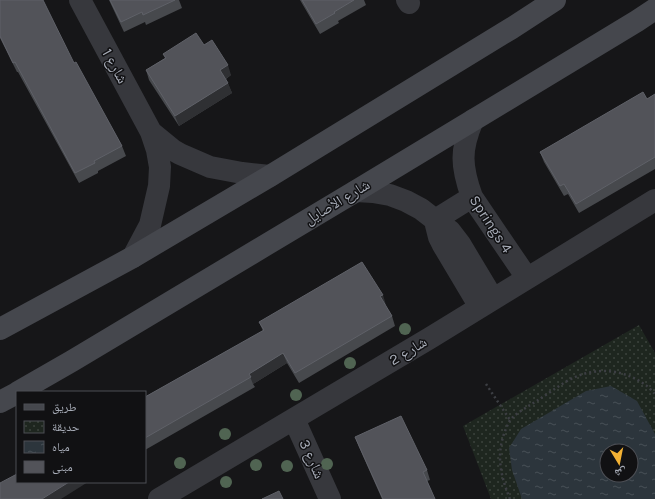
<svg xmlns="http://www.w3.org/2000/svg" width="655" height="499" viewBox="0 0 655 499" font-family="Karla,'Noto Naskh Arabic',sans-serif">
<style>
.park{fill:url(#park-dots);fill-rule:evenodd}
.water{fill:url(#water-ripples);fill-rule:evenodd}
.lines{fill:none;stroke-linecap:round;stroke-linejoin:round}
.path{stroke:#3d3f44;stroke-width:2.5;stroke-dasharray:2 3;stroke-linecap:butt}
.street{stroke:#37383d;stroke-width:22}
.secondary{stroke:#45474d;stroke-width:22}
.tree{fill:#506452}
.wall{fill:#47494d}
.shaded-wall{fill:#2f3033}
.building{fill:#525359;stroke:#5f6168}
.labels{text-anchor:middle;stroke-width:3;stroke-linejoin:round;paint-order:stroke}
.street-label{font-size:15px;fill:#a8adb8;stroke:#111113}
</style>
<defs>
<pattern id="park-dots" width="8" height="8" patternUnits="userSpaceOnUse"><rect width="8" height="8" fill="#1e261f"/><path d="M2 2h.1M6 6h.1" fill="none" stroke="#3c433d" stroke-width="1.8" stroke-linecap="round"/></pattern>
<pattern id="water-ripples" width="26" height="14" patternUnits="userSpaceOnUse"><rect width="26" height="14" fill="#2c353c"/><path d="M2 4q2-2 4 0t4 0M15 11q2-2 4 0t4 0" fill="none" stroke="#485056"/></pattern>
</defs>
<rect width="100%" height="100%" fill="#161618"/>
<!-- park -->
<path class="park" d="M639,325l16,28v146h-164l-28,-73zM607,451h24v24h-24z"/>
<!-- water -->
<path class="water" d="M611,386l26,15 18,33v65h-133l-10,-29 -3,-22 12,-19 65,-38zM607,451h24v24h-24z"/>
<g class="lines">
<!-- path -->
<path class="path" d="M486,384l24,36
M510,499c-11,-27 -15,-49 -1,-77 3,-7 22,-17 29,-22 10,-6 20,-14 31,-20 24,-13 52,-12 75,4 4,2 8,7 11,10"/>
<!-- street -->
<path class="street" d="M80,0l71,132 6,18 3,17 -1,19 -9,39 -17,32
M407,0l2,3
M473,120c-13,30 -12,46 -1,77l55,81
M151,132l22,18 7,4 30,13 32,6 28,3
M356,191l17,1 17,3 16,6 15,8 22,17 7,5 10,13 33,55
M435,220l37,-23
M436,225l3,12 4,8 37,62
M294,419l36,80
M159,499l271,-161 225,-138"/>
<!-- secondary -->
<path class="secondary" d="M0,329l133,-72 137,-81 242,-148 43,-28
M18,392l54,-31 284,-170 281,-170 18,-12
M0,402l17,-9"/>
</g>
<!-- trees -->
<g class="tree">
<circle cx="405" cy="329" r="6"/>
<circle cx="350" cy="363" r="6"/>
<circle cx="296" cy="395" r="6"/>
<circle cx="225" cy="434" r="6"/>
<circle cx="180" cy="463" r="6"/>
<circle cx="327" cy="464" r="6"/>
<circle cx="256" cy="465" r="6"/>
<circle cx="287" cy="466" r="6"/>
<circle cx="226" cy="482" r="6"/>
</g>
<!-- wall -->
<path class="wall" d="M0,0l74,63 48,83 4,10 -28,15v2l-19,10 -61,-111h-1l-17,-34z
M109,0h70l3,8 -36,17 -1,-3 -21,10z
M300,0h64l2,5 -28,16 1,2 -19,11z
M204,45l27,30 -5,4 6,14 -53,33 -30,-46 -3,-10 19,-12 -2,-4z
M655,94v75l-76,44 -11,-19 -4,2 -20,-34 -4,-10 107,-53z
M385,305l7,11 3,10 -96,57 -12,-20 -34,21 2,3 -110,63v-53l118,-66 -4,-9 127,-17z
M355,437l72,33 3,10 -3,1 8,18h-53l-23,-52z"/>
<!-- shaded-wall -->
<path class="shaded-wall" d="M228,65l3,10 -7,5 -4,-10z
M228,83l4,10 -53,33 -4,-10z
M383,295l3,10 -3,1 -3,-10z
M283,353l4,10 -34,21 -4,-10z
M69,482h19l-27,17h-19z"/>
<!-- building -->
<path class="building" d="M0,0h43l31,63 2,-1 46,84 -28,15 1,2 -20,10 -60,-111 -2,1 -13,-27z
M110,0h65l-32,15 -1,-3 -21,10z
M302,0h52l-20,12 1,1 -19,11z
M196,33l8,12 8,-5 16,25 -8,5 8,13 -53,33 -29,-46 20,-12 -3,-4z
M643,92l4,7 8,-5v63l-79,47 -12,-20 -4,2 -20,-34z
M362,262l21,33 -3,1 12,20 -97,57 -12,-20 -34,21 2,3 -106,61v-41l119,-67 -5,-8z
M401,416l26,54 -4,2 12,27h-52l-28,-62z
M17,474v8h52l-27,17h-42v-16z
M279,491l4,8h-21z"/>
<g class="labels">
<!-- street labels -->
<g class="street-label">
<text transform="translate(115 66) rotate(61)" y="5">شارع 1</text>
<text transform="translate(337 202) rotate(-31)" y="5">شارع الأصايل</text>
<text transform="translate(491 224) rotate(57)" y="5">Springs 4</text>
<text transform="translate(408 351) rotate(-31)" y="5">شارع 2</text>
<text transform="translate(312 459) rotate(66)" y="5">شارع 3</text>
</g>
</g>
<!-- legend -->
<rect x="16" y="391" width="130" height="92" fill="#111113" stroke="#4d4f55"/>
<rect x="24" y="404" width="20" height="6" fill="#45474d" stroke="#4d4f55"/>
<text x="52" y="411" font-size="12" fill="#a8adb8">طريق</text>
<rect x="24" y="421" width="20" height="12" fill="url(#park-dots)" stroke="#4d4f55"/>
<text x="52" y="431" font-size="12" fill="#a8adb8">حديقة</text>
<rect x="24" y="441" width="20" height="12" fill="url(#water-ripples)" stroke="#4d4f55"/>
<text x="52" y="451" font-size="12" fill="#a8adb8">مياه</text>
<rect x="24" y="461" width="20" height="12" fill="#525359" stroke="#4d4f55"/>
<text x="52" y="471" font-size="12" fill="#a8adb8">مبنى</text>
<!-- north arrow -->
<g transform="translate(619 463) rotate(170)"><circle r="19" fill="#111113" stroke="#4d4f55"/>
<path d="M0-3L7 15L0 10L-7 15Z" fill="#f2b134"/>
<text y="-6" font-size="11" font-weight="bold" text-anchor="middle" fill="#a8adb8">ش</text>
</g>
</svg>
